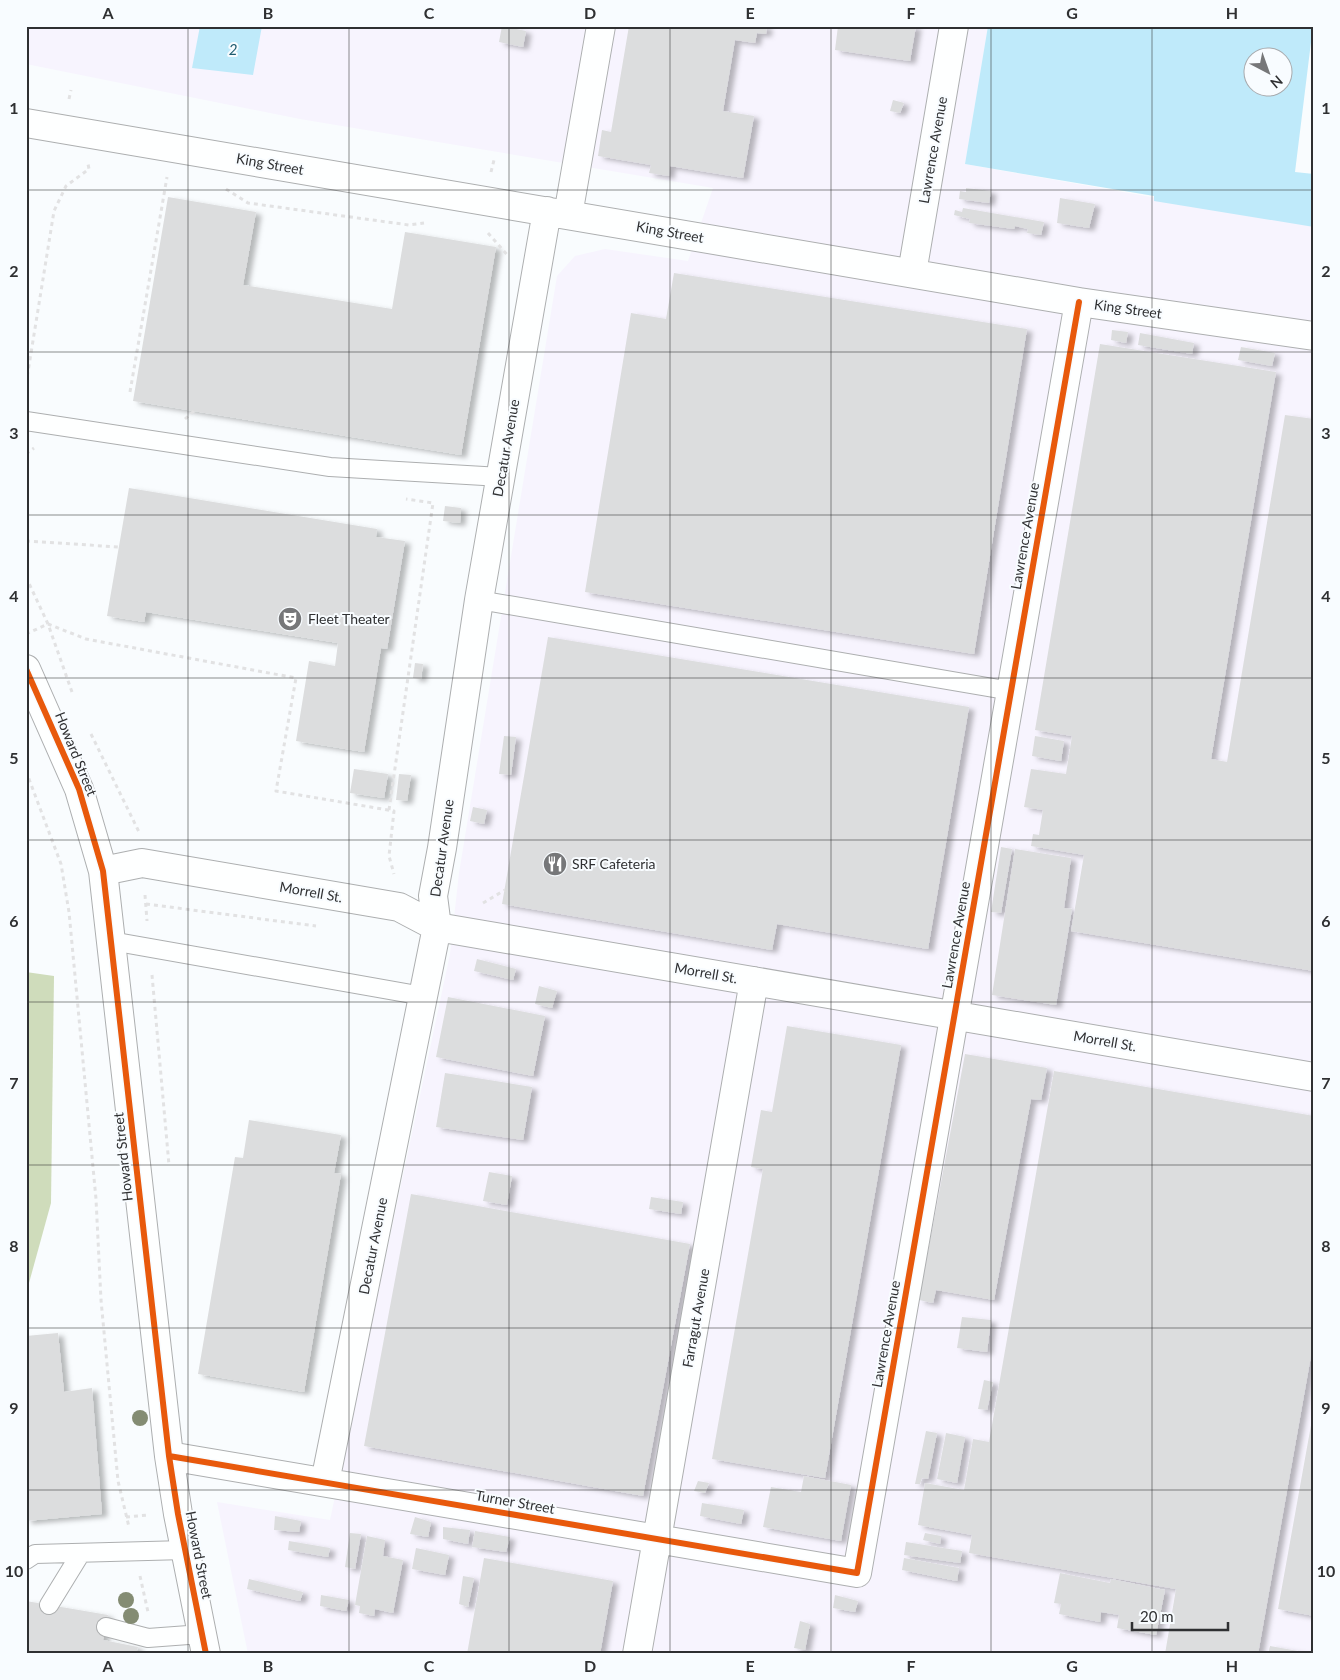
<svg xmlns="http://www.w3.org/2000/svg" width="1340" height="1680" viewBox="0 0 1340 1680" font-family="Lato,sans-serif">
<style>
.industrial{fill:#f7f4fe}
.forest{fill:#cfdcbb}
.water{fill:#bfeafa;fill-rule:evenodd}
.building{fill:#dcddde;filter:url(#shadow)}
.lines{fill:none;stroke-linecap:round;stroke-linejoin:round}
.lane-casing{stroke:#adafb0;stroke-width:20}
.street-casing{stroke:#adafb0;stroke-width:30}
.path{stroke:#e2e2e3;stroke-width:3;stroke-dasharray:4 4;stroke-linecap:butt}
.lane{stroke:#feffff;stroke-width:18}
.street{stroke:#feffff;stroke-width:28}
.cycleway-casing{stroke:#f8fcff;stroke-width:9}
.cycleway{stroke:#e8590c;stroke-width:6}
.tree{fill:#848c73}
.grid{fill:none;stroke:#2f3032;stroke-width:1;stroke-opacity:0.55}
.labels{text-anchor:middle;stroke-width:4;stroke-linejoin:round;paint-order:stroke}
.street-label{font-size:14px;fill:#2f3032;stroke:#f8fcff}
.poi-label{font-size:14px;fill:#2f3032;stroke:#f8fcff;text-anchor:start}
.water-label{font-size:15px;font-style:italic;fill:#1e5b6f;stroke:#f8fcff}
.neatline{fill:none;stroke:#2f3032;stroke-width:2}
.grid-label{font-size:16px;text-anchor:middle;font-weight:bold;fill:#2f3032}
</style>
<defs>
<filter id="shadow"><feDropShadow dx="5.5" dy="3" stdDeviation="2.5" flood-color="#0004"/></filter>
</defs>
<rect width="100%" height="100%" fill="#f9fcfe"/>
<!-- industrial -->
<path class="industrial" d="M26,26h962l-23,138 349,62v1428h-1066l-31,-152 113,18 120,-566 9,-81 98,-597 18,-20 30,-7 83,12 25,-73 -413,-69 -274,-55z"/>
<!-- forest -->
<path class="forest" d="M26,972l28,4 -3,227 -22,80 -3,1z"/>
<!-- water -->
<path class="water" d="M200,26h62l-9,49 -61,-7z
M988,26h325l-18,146 19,2v53l-160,-26v-5l-189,-32zM1252,58h30v30h-30z"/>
<!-- building -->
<path class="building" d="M502,26l24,5 -3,16 -24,-5z
M629,26h138l-1,8 -9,-1 -2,10 -20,-3 -12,71 31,5 -11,62 -73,-12 -1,10 -20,-3 2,-8 -53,-9 4,-26 9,2z
M838,26h78l-6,35 -75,-11z
M893,100l11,3 -4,10 -10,-2z
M966,188l25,3 -2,12 -30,-4 1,-8 6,1z
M168,197l88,15 -13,73 149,24 13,-77 91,15 -35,208 -328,-54z
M1060,198l35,6 -6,24 -32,-5z
M963,208l81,14 -3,13 -14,-2 1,-4 -13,-3 -1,3 -45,-6 1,-4 -16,-4 1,-5 7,2z
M674,273l353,56 -53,325 -389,-62 46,-279 35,6z
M1112,330l16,2 -2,11 -15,-3z
M1140,333l54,10 -2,11 -54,-9z
M1100,344l176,28 -65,387 16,3 58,-347 29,4v552l-243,-40 13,-76 -53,-9 2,-12 6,1 4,-25 -19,-3 7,-38 35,5 6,-38 -37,-6z
M1241,347l34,6 -3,13 -34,-6z
M129,488l248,41 -1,8 29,4 -18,108 -6,-1 -17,104 -68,-11 13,-80 26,5 3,-23 -192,-31 -2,10 -37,-6z
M445,506l16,2 -1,15 -17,-2z
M548,637l421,70 -41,242 -151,-25 -5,26 -270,-46z
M415,663l8,1 -2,15 -8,-1z
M504,736l12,1 -5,38 -12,-1z
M1035,736l29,5 -3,20 -29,-5z
M354,769l34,5 -4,24 -34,-5z
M399,774l12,1 -4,26 -11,-1z
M473,807l14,3 -3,14 -14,-3z
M1001,847l11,2 -11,64 -10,-1z
M1015,849l56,9 -7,50 8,1 -16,96 -64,-10z
M477,959l39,10 -3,11 -39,-9z
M539,986l18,5 -5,17 -17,-4z
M448,997l97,19 -12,60 -97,-19z
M787,1026l114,19 -76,433 -113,-19 51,-290 -12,-2 10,-57 11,2z
M965,1054l82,14 -6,32 -10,-1 -37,201 -58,-10 -3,13 -14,-3z
M1054,1071l260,45v223l-56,315h-93l11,-65 -207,-36 3,-18 -54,-10 7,-42 39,7 9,-51 16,3z
M445,1073l87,14 -9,53 -87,-13z
M249,1120l92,15 -7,38 7,1 -37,218 -106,-18 37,-217 8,1z
M489,1172l23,4 -5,29 -24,-4z
M411,1194l279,50 -47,252 -279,-50z
M651,1197l32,5 -2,12 -32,-5z
M962,1317l29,3 -4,32 -30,-4z
M58,1333l6,59 28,-4 10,126 -76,7v-185z
M984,1380l9,2 -6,28 -9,-1z
M1313,1414h1v202l-36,-7z
M926,1431l11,2 -9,46 -6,-1 -2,6h-5z
M946,1433l19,4 -8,46 -20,-4z
M804,1476l47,9 -10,56 -78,-14 8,-40 30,5z
M698,1481l11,2 -4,10 -11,-2z
M702,1503l42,7 -3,14 -41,-8z
M275,1516l26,5 -2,11 -25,-2z
M415,1517l16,5 -3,15 -18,-3z
M443,1527l27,3 -2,14 -25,-5z
M475,1531l35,6 -4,15 -34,-5z
M350,1533l11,1 -6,35 -10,-2z
M925,1533l16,3 -1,8 -17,-4z
M367,1536l18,4 -2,16 20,4 -10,53 -18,-4 -1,7 -15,-3 1,-7 -5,-1z
M289,1541l41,7 -2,9 -40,-7z
M906,1542l56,9 -2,12 -56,-8z
M416,1548l33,7 -4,20 -33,-6z
M484,1558l129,23 -13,73h-133z
M904,1558l55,10 -2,13 -55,-11z
M1060,1573l50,10 1,-4 54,11 -9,45 -39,-7 2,-13 -18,-3 -1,10 -41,-8 2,-10 -7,-1z
M463,1576l11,2 -6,29 -9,-3z
M249,1579l54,13 -3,9 -53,-12z
M321,1595l28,5 -3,11 -26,-5z
M835,1595l23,6 -3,11 -22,-4z
M26,1601l82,14 -5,25 35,7 -2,7h-110z
M800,1621l10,3 -5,26 -11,-2z
M1270,1646l39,7v1h-41z"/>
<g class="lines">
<!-- lane casing -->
<g class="lane-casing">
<path id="lane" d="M26,421l304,46 171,10
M479,600l532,91
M111,941l312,55
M26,1560l9,-6 150,-4
M49,1605l32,-52
M106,1627l42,11 54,-4"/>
</g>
<!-- street casing -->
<g class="street-casing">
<path id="street" d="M26,123l1053,179 235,34
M568,215l33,-189
M912,273l42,-247
M26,669l53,120 24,82 66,585 9,58 28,140
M103,871l39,-8 257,44 38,20 877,150
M169,1456l688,117 222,-1271
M325,1482l112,-555 -4,-31 9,-48 37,-248 68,-389
M637,1654l117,-673"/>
</g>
<!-- path -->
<path class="path" d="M69,99l2,-9
M491,172l3,-12
M226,189l22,14 161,22 15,-2
M488,233l21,24
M26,384l28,-173 12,-25 23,-17 -1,-5
M130,392l37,-215
M185,419l9,-8
M26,454l8,-6
M26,541l93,6
M26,577l22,47 24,68
M26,634l22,-10 38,15 210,39 -20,113 118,20 -5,45 5,18
M91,734l49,100
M26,771l35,93 8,48 27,287 5,101 17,181 11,46
M389,810l44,-307 -27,-4
M145,895l2,26
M483,903l22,-13
M146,904l170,22
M152,975l17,190
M126,1517l22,-2
M140,1576l8,36"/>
<!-- lane -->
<use href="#lane" class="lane"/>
<!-- street -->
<use href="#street" class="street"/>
<!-- cycleway casing -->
<g class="cycleway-casing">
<path id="cycleway" d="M26,669l53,120 24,82 66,585 9,58 28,140
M169,1456l688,117 222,-1271"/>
</g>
<!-- cycleway -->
<use href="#cycleway" class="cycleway"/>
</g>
<!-- trees -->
<g class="tree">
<circle cx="140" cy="1418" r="8"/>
<circle cx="126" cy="1600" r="8"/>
<circle cx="131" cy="1616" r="8"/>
</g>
<!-- grid -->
<path class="grid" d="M188,26v1628M349,26v1628M509,26v1628M670,26v1628M831,26v1628M991,26v1628M1152,26v1628M26,190h1288M26,352h1288M26,515h1288M26,678h1288M26,840h1288M26,1002h1288M26,1165h1288M26,1328h1288M26,1490h1288"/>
<!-- icons -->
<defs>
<g id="theatre-disc" transform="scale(1.25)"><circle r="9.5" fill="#767779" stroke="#f8fcff"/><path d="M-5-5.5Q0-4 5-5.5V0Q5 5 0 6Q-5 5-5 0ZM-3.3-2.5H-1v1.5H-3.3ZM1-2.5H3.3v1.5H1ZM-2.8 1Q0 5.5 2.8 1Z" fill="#fff"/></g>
<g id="restaurant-disc" transform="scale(1.25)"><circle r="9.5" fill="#767779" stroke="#f8fcff"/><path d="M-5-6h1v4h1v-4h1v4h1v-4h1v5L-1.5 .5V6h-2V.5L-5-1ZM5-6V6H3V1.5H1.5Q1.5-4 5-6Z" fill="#fff"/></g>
</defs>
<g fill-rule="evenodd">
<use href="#theatre-disc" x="290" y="619"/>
<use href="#restaurant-disc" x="555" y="864"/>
</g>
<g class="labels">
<!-- street labels -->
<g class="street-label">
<text transform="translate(933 150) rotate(-80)" y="5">Lawrence Avenue</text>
<text transform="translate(270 164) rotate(10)" y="5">King Street</text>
<text transform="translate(670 232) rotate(10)" y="5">King Street</text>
<text transform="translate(1128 309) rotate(8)" y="5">King Street</text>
<text transform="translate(506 448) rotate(-80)" y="5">Decatur Avenue</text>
<text transform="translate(1025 536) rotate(-80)" y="5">Lawrence Avenue</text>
<text transform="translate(76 754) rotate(68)" y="5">Howard Street</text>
<text transform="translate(442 848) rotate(-82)" y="5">Decatur Avenue</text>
<text transform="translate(311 892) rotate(10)" y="5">Morrell St.</text>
<text transform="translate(956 935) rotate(-80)" y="5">Lawrence Avenue</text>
<text transform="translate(706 973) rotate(10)" y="5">Morrell St.</text>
<text transform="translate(1105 1041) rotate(10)" y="5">Morrell St.</text>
<text transform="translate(123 1157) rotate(-96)" y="5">Howard Street</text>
<text transform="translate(373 1246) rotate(-79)" y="5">Decatur Avenue</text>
<text transform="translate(696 1318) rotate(-80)" y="5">Farragut Avenue</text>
<text transform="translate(886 1334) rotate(-80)" y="5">Lawrence Avenue</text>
<text transform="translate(515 1502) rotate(10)" y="5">Turner Street</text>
<text transform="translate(199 1555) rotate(79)" y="5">Howard Street</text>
</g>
<!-- poi labels -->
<g class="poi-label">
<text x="308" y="624">Fleet Theater</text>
<text x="572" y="869">SRF Cafeteria</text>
</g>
<!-- water labels -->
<g class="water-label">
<text x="233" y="55">2</text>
</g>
</g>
<!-- border -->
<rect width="1340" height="1680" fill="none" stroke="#f8fcff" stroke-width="55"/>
<!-- north arrow -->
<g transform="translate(1268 72) rotate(139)"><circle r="24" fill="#f8fcff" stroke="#a8aaad"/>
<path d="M0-4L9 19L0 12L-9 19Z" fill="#767779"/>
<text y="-8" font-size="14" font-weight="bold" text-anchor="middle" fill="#2f3032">N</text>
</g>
<!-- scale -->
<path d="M1132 1622v8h96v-8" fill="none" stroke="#2f3032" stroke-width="2.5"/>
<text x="1140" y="1622" font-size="15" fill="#2f3032" stroke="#f8fcff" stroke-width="4" paint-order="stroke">20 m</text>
<rect x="28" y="28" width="1284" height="1624" class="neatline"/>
<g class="grid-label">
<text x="108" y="19">A</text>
<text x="268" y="19">B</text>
<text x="429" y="19">C</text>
<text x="590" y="19">D</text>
<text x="750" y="19">E</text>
<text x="911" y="19">F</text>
<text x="1072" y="19">G</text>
<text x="1232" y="19">H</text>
<text x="14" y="114">1</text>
<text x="1326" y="114">1</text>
<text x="14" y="277">2</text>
<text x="1326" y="277">2</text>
<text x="14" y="439">3</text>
<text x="1326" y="439">3</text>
<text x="14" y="602">4</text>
<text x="1326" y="602">4</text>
<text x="14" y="764">5</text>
<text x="1326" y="764">5</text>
<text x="14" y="927">6</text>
<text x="1326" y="927">6</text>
<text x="14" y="1089">7</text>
<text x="1326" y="1089">7</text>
<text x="14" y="1252">8</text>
<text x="1326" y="1252">8</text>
<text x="14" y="1414">9</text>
<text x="1326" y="1414">9</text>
<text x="14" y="1577">10</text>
<text x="1326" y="1577">10</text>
<text x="108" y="1672">A</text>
<text x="268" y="1672">B</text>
<text x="429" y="1672">C</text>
<text x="590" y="1672">D</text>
<text x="750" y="1672">E</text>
<text x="911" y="1672">F</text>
<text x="1072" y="1672">G</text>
<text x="1232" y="1672">H</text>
</g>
</svg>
